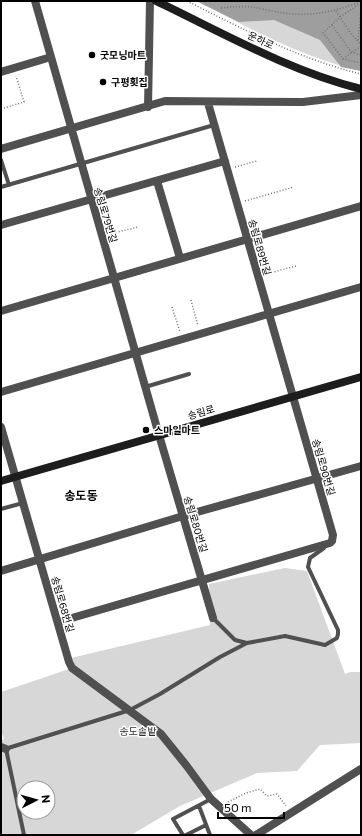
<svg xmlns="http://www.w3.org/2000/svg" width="362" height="836" viewBox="0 0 362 836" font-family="Commissioner,'Noto Sans KR',sans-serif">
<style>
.green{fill:#d7d7d7;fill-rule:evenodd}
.water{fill:#9e9e9e}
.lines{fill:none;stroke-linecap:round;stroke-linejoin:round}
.path{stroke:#727272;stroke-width:1.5;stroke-dasharray:1 2;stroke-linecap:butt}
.lane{stroke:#505050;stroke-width:4}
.street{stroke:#505050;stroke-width:8}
.secondary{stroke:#1d1d1d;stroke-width:8}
.poi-dot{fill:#000;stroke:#fff;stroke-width:1.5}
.labels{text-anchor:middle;stroke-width:3;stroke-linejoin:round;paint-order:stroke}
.street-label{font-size:10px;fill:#000;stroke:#fff}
.poi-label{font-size:10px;font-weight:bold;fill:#000;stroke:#fff;text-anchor:start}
.park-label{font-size:10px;fill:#2e2e2e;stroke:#fff}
.quarter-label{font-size:12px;font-weight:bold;fill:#000;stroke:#fff}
</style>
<rect width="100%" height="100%" fill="#fff"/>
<!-- green -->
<path class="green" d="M361,1v70c-53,-12 -104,-38 -152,-64l19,-3z
M285,568l22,3 38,103 5,-2h11v71l-41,2 -23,26 -40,2 -77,33 -49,29h-130v-95l3,-1 -3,-9v-38l71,-24 -1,-10 139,-33 -1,-41zM24,788h24v24h-24z"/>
<!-- water -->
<path class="water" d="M196,1h165v70l-20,-4 -21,-27 -46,-20 -35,2z"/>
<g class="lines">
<!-- path -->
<path class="path" d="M187,1c56,28 112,58 174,73
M361,3l-21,14 -17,16 20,26 18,4
M221,8c11,-1 21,-2 31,-1 13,2 26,6 40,7 24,2 46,-4 69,-12
M336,11l13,20 12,14
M332,25l19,27 10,3
M358,40l3,-28
M343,59l18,-13
M1,109l23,-7 -8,-26
M235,167l22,-6
M245,201l49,-14
M110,234l28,-7
M266,274l30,-8
M191,300l7,26
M172,307l8,25
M228,802l18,-9 14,-4 7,7 10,-2 9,12"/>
<!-- lane -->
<path class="lane" d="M1,160l8,25
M1,187l213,-62
M145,387l44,-13
M1,509l22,-6
M213,618l22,22 12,3
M5,749l125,-39 30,-16 60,-37 27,-14 38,-7 40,9 12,-7 1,-4v-4l-30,-63 2,-9 14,-10
M6,749l18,86
M199,806l11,29
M183,835l-10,-16 38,-20
M186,835l20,-10"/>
<!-- street -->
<path class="street" d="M35,1l124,434 54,183
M1,72l50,-15
M148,107l2,-106
M1,149l164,-48 138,1 58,-7
M157,181l23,77
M1,225l224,-64
M1,311l360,-105
M1,392l360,-105
M1,427l68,235 3,6 89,66 25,31 25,34 40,36
M1,571l182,-55 178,-50
M58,622l272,-79 2,-2 1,-6 -125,-432
M1,747l5,2
M256,835l105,-66"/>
<!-- secondary -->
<path class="secondary" d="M156,1c67,32 133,70 205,88
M1,481l360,-104"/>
</g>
<!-- markers -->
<g class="poi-dot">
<circle cx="92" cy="55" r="4"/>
<circle cx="103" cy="82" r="4"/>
<circle cx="146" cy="430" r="4"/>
</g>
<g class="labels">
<!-- street labels -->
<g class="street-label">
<text transform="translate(261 40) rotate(25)" y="4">운하로</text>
<text transform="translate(106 215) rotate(73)" y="4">송림로79번길</text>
<text transform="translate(260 247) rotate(74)" y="4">송림로89번길</text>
<text transform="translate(201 412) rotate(-16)" y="4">송림로</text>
<text transform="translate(324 467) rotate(74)" y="4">송림로90번길</text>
<text transform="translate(196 524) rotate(73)" y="4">송림로80번길</text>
<text transform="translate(63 604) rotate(74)" y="4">송림로68번길</text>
</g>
<!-- poi labels -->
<g class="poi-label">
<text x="100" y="59">굿모닝마트</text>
<text x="111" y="86">구평횟집</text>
<text x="154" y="434">스마일마트</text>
</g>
<!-- park labels -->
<g class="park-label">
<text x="138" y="735">송도솔밭</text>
</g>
<!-- quarter labels -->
<g class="quarter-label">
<text x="81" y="500">송도동</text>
</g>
</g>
<!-- border -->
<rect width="362" height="836" fill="none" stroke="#000000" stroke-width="4"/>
<!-- north arrow -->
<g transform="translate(36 800) rotate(84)"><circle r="19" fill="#ffffff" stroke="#999999"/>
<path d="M0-3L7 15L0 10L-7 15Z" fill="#000000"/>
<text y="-6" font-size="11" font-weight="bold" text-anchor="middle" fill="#000000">N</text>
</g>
<!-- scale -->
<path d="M218 812v6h66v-6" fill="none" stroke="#000000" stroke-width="2"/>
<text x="224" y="812" font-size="12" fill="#000000" stroke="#ffffff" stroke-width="3" paint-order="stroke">50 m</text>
</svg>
